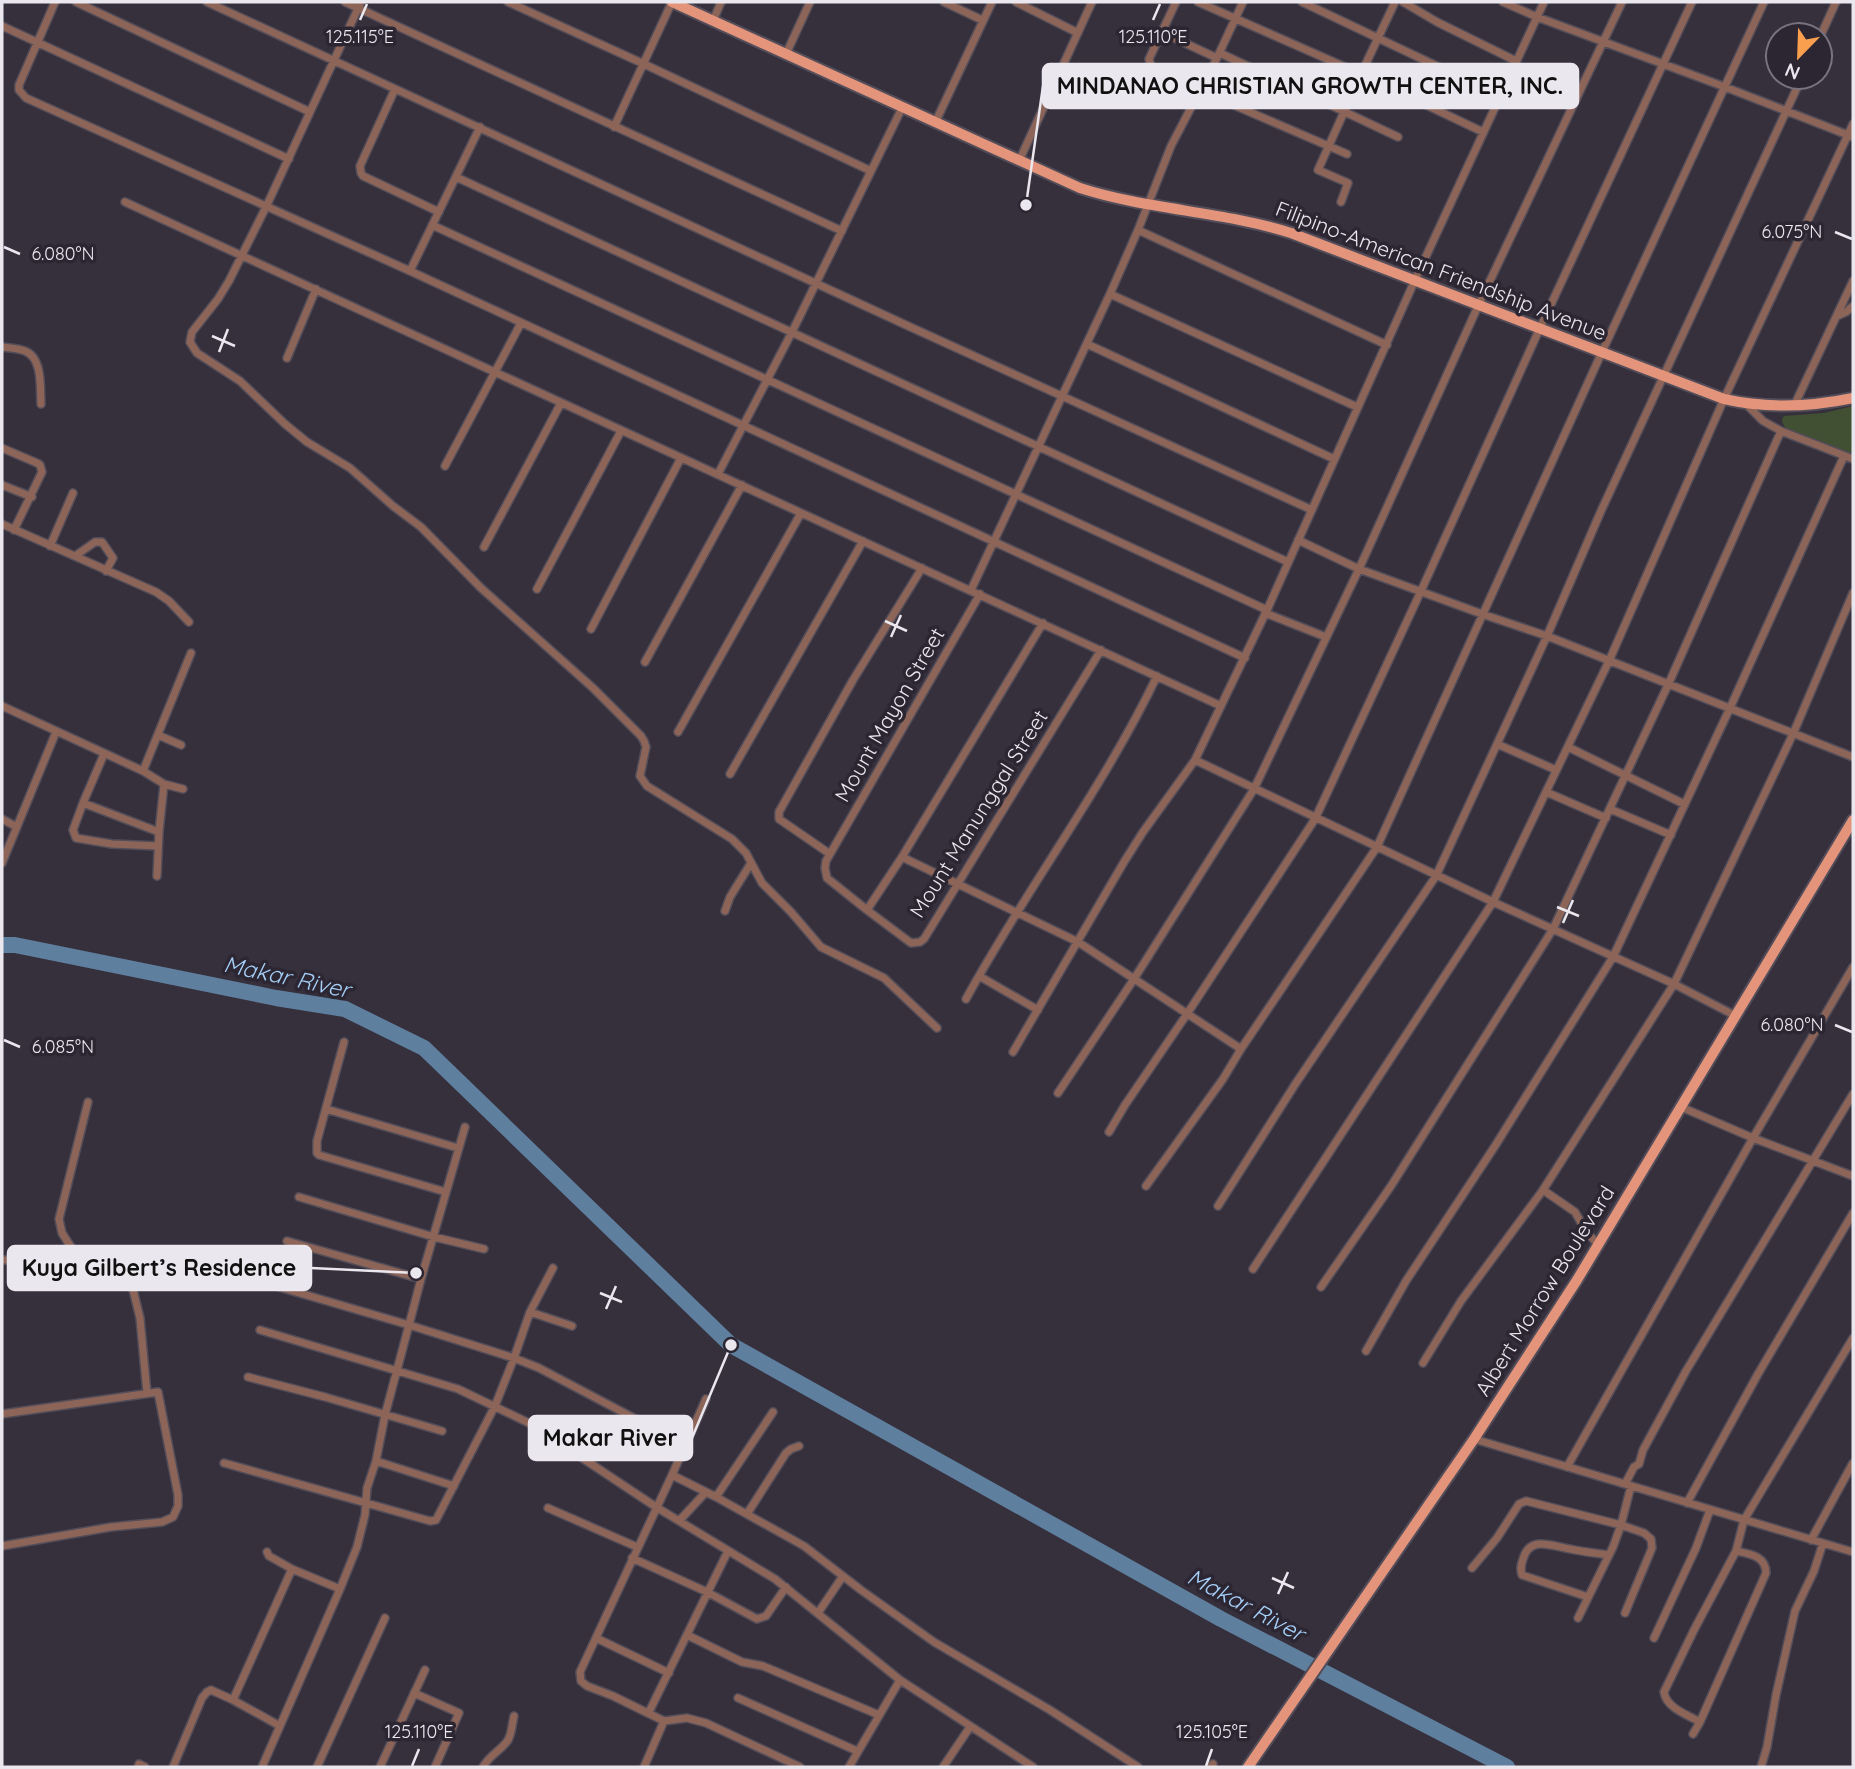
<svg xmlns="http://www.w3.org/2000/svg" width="1855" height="1769" viewBox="0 0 1855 1769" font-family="Quicksand,sans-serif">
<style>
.green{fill:#415033}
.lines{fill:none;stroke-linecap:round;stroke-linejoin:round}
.river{stroke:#5f7f9f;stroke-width:16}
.street-casing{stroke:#534d59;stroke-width:10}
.primary-casing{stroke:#534d59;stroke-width:14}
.street{stroke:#8c6558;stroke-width:7}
.primary{stroke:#e3947b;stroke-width:10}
.ticks{fill:none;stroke:#eae7ef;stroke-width:2.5}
.labels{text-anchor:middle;stroke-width:7;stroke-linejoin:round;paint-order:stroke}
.street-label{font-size:21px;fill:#eae7ef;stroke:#2c2633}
.water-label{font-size:23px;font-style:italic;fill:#a6cff8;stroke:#2c2633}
.ticks-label{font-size:18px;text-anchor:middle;fill:#eae7ef;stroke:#2c2633;stroke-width:7;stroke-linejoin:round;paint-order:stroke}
.leader{fill:none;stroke:#eae7ef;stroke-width:2.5}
.callout-dot{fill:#eae7ef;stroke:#2c2633;stroke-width:2.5}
.callout{fill:#eae7ef;stroke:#eae7ef;stroke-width:2.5}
.callout-label{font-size:23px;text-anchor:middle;font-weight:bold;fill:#111}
</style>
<rect width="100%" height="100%" fill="#36303d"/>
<!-- green -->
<path class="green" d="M1853,406v49l-60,-22c-6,-4 -11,-7 -11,-14l2,-3 40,-3z"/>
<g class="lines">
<!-- river -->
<path class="river" d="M2,945h13l261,53 69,11 79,39 307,297 490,274 286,148"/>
<!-- street casing -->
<g class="street-casing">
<path id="street" d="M55,2l-36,83v5l7,8 384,173 835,387
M76,2l234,110
M207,2l699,323 406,185
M345,2l497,229
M361,2l-95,205 -37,74 -11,18 -26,33 -2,10 7,11 43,28 45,43 22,18 43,26 43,38 28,21 60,61 112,100 48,48 3,5 2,6 -6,29 7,10 85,53 14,14 16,30 29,29 30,35 63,31 53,50
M508,2l136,62 227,107
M944,2l38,18
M1016,2l62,31
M1176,2l-27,57 2,7 50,25 146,63
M1198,2l163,72 122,58
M1302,2l198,94
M1403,2l34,20 79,39
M1503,2l34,15 188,70 128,50
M713,21l8,-19
M2,26l287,133
M1161,32l56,26
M1820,37l16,-35
M1220,53l178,84
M786,54l24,-52
M395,89l-35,77 1,7 2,3 76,36
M935,123l57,-121
M614,127l58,-125
M1019,161l73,-159
M456,177l832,385
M125,202l1096,504
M1341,202l7,-19 -30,-13 43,-96 34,-72
M432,225l835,385
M1138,230l249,115
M410,271l70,-144
M1110,294l247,113
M1837,316l9,-4 7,-6
M1087,344l247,115
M2,347c7,1 16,1 23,4 18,7 15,37 16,53
M287,358l29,-69
M1746,404l17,17 18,10 72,28
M1794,406l59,-125
M2,448l35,15 3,2 2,7 -28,58
M445,466l76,-143
M718,474l74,-142 110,-224
M2,485l30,12
M2,524l154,68 13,9 20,21
M1298,540l61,29 123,45 65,22 306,121
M50,546l23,-53
M484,547l77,-144
M75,556l20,-14h7l11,16 -7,13
M537,589l84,-158
M971,590l139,-296 28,-64 33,-84 46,-88 26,-56
M980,594l-154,267 -1,7 2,10 40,32 35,-53 141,-234
M1265,613l61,24
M591,629l90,-171
M645,662l97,-177
M2,706l141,65 21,13 19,5
M678,732l123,-219
M158,735l23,10
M1497,744l59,26
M1568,747l116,57
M104,754l-21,49 76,29
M1195,760l298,142 181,82 62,32
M143,771l48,-118
M730,774l133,-233
M1546,792l60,26
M83,803l-10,27 3,8 36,6 46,2
M1610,809l61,26
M2,819l15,8
M830,854l-51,-35v-7l74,-132 69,-112
M902,857l176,85 163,107
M2,863l54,-131
M157,876l2,-44 5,-48
M867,910l44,33 9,-1 4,-3 177,-289
M725,911l5,-14 21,-34
M979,976l59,34
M966,999c60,-110 137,-210 191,-323
M344,1042l-27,99v12l2,2 127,37
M1013,1052l111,-190 19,-30 52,-72 72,-150 148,-330 129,-278
M1058,1093l76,-114 120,-190 105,-220 120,-265 143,-302
M1681,1107l72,31 100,38
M326,1109l132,39
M465,1127l-44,152 -12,46 105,33 25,10 146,77
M1109,1132l16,-27 62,-91 128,-195 106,-228 119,-263 152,-326
M1146,1186l77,-107 18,-30 136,-202 225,-495 162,-350
M1543,1190l32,22 12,21 11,11
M299,1197l135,40 50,12
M1218,1206l78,-123 140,-207 111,-240 54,-125 201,-434
M287,1241l134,38
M78,1258l-16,-25 -3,-14 29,-117
M2,1260l61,1 15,-3 47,-1 15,61 7,75
M1253,1269l240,-367 116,-241 115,-262 129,-275
M1321,1287l70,-101 162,-257 115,-244 113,-254
M530,1312l42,14
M260,1330l198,59 73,35 125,83 119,72 125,101 133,87
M1366,1351l40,-70 89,-135 118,-189 117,-249 114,-252
M1423,1363l38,-62 82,-111 131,-206 119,-250 60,-141
M248,1377l77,20 117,34
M2,1414l156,-22 20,103v11l-5,11 -11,5 -51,5 -109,19
M1474,1439l379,113
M376,1461l78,25
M224,1463l206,58 6,-1 59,-114 19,-48 16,-46 23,-44
M1567,1467l186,-329 100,-171
M672,1475l34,-76
M1625,1484l9,-17 5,-3 4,-14 43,-79 167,-277
M716,1497l57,-85
M1687,1503l71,-129 95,-161
M548,1508l89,39
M747,1514l39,-61 5,-4 8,-3
M679,1521l27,-29
M1811,1540l42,-77
M267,1552l2,4 23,13
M632,1558l75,34 50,27 9,-3 20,-29
M1472,1568l25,-30 22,-34 7,-3 95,24 23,8 7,6 1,9 -27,65
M1588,1597l-66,-22c-2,-6 -1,-10 1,-16 7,-24 28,-13 47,-10 13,3 26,4 39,6
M818,1613l25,-37
M1578,1618l35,-71 8,-22 10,-39
M687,1635l55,27 21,4 116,49
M596,1638l73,35
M1654,1638l42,-90 14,-38
M414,1693l45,20 -24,54
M738,1698l119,53
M233,1700l59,-131 48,20
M649,1712l79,-161
M1700,1722c-12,-7 -34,-14 -36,-30l30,-62 42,-79 8,-31 109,-182
M1693,1734l7,-12 66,-149c0,-17 -16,-19 -30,-22
M138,1767l1,-3 6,3
M173,1767l29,-69 5,-6 4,-2 22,10 47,26
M262,1767l78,-178 17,-42 8,-32 2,-27 9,-27 9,-46 24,-90 -137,-40
M317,1767l68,-149
M380,1767l45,-97
M483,1767c7,-13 18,-16 25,-27 4,-7 4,-16 6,-24
M644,1767l20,-46
M800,1767l-94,-44 -19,-5 -23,3 -51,-25 -26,-10 -6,-5 -1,-9 92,-197 44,22 88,49 57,44 73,52 116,68 88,57
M849,1767l51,-87
M943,1767l27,-40
M1210,1767l3,-3
M1761,1767l6,-20 9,-52 19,-84 19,-40 9,-28"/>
</g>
<!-- primary casing -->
<g class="primary-casing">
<path id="primary" d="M672,2l408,186c68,22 142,23 211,45l433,166c44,10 86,8 129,-1
M1248,1767l226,-328 103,-159 276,-460"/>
</g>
<!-- street -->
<use href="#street" class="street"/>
<!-- primary -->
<use href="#primary" class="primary"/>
</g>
<!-- ticks -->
<path class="ticks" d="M360,20l7,-16M1153,20l7,-16M1835,232l17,7M4,247l16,7M212,336l23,10M219,352l9,-23M885,621l22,10M891,637l10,-22M1557,907l22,9M1563,923l10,-23M1835,1025l17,7M4,1040l16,7M600,1293l22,9M606,1309l10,-23M1272,1578l22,10M1278,1594l10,-22M412,1766l7,-17M1206,1766l6,-17"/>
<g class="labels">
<!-- street labels -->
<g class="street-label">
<text transform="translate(1441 271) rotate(21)" y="7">Filipino-American Friendship Avenue</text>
<text transform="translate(890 715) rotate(-60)" y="7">Mount Mayon Street</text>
<text transform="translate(979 814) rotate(-58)" y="7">Mount Manunggal Street</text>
<text transform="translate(1545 1291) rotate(-58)" y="7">Albert Morrow Boulevard</text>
</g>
<!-- water labels -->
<g class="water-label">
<text transform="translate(287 977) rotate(12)" y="8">Makar River</text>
<text transform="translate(1246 1605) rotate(28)" y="8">Makar River</text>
</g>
</g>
<g class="ticks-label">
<text x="360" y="43">125.115°E</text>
<text x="1153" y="43">125.110°E</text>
<text x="1792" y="238">6.075°N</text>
<text x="63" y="260">6.080°N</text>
<text x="1792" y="1031">6.080°N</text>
<text x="63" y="1053">6.085°N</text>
<text x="419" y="1738">125.110°E</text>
<text x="1212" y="1738">125.105°E</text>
</g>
<!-- callouts -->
<path class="leader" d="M1026 205L1043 86M416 1273L311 1268M731 1345L692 1438"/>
<g class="callout-dot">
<circle cx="1026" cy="205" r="7"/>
<circle cx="416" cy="1273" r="7"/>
<circle cx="731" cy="1345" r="7"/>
</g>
<g class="callout">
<rect x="1043" y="64" width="535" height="44" rx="7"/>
<rect x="8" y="1246" width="303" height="44" rx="7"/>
<rect x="529" y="1416" width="163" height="44" rx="7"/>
</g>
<g class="callout-label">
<text x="1310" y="94">MINDANAO CHRISTIAN GROWTH CENTER, INC.</text>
<text x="159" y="1276">Kuya Gilbert’s Residence</text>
<text x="610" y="1446">Makar River</text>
</g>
<!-- border -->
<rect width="1855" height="1769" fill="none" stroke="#eae7ef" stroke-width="7"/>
<!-- north arrow -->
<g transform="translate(1799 56) rotate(203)"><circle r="33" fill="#2c2633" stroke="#78737e" stroke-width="2"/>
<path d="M0-5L12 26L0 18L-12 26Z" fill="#fa9f4e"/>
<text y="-10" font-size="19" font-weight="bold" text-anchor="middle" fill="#eae7ef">N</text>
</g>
</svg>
